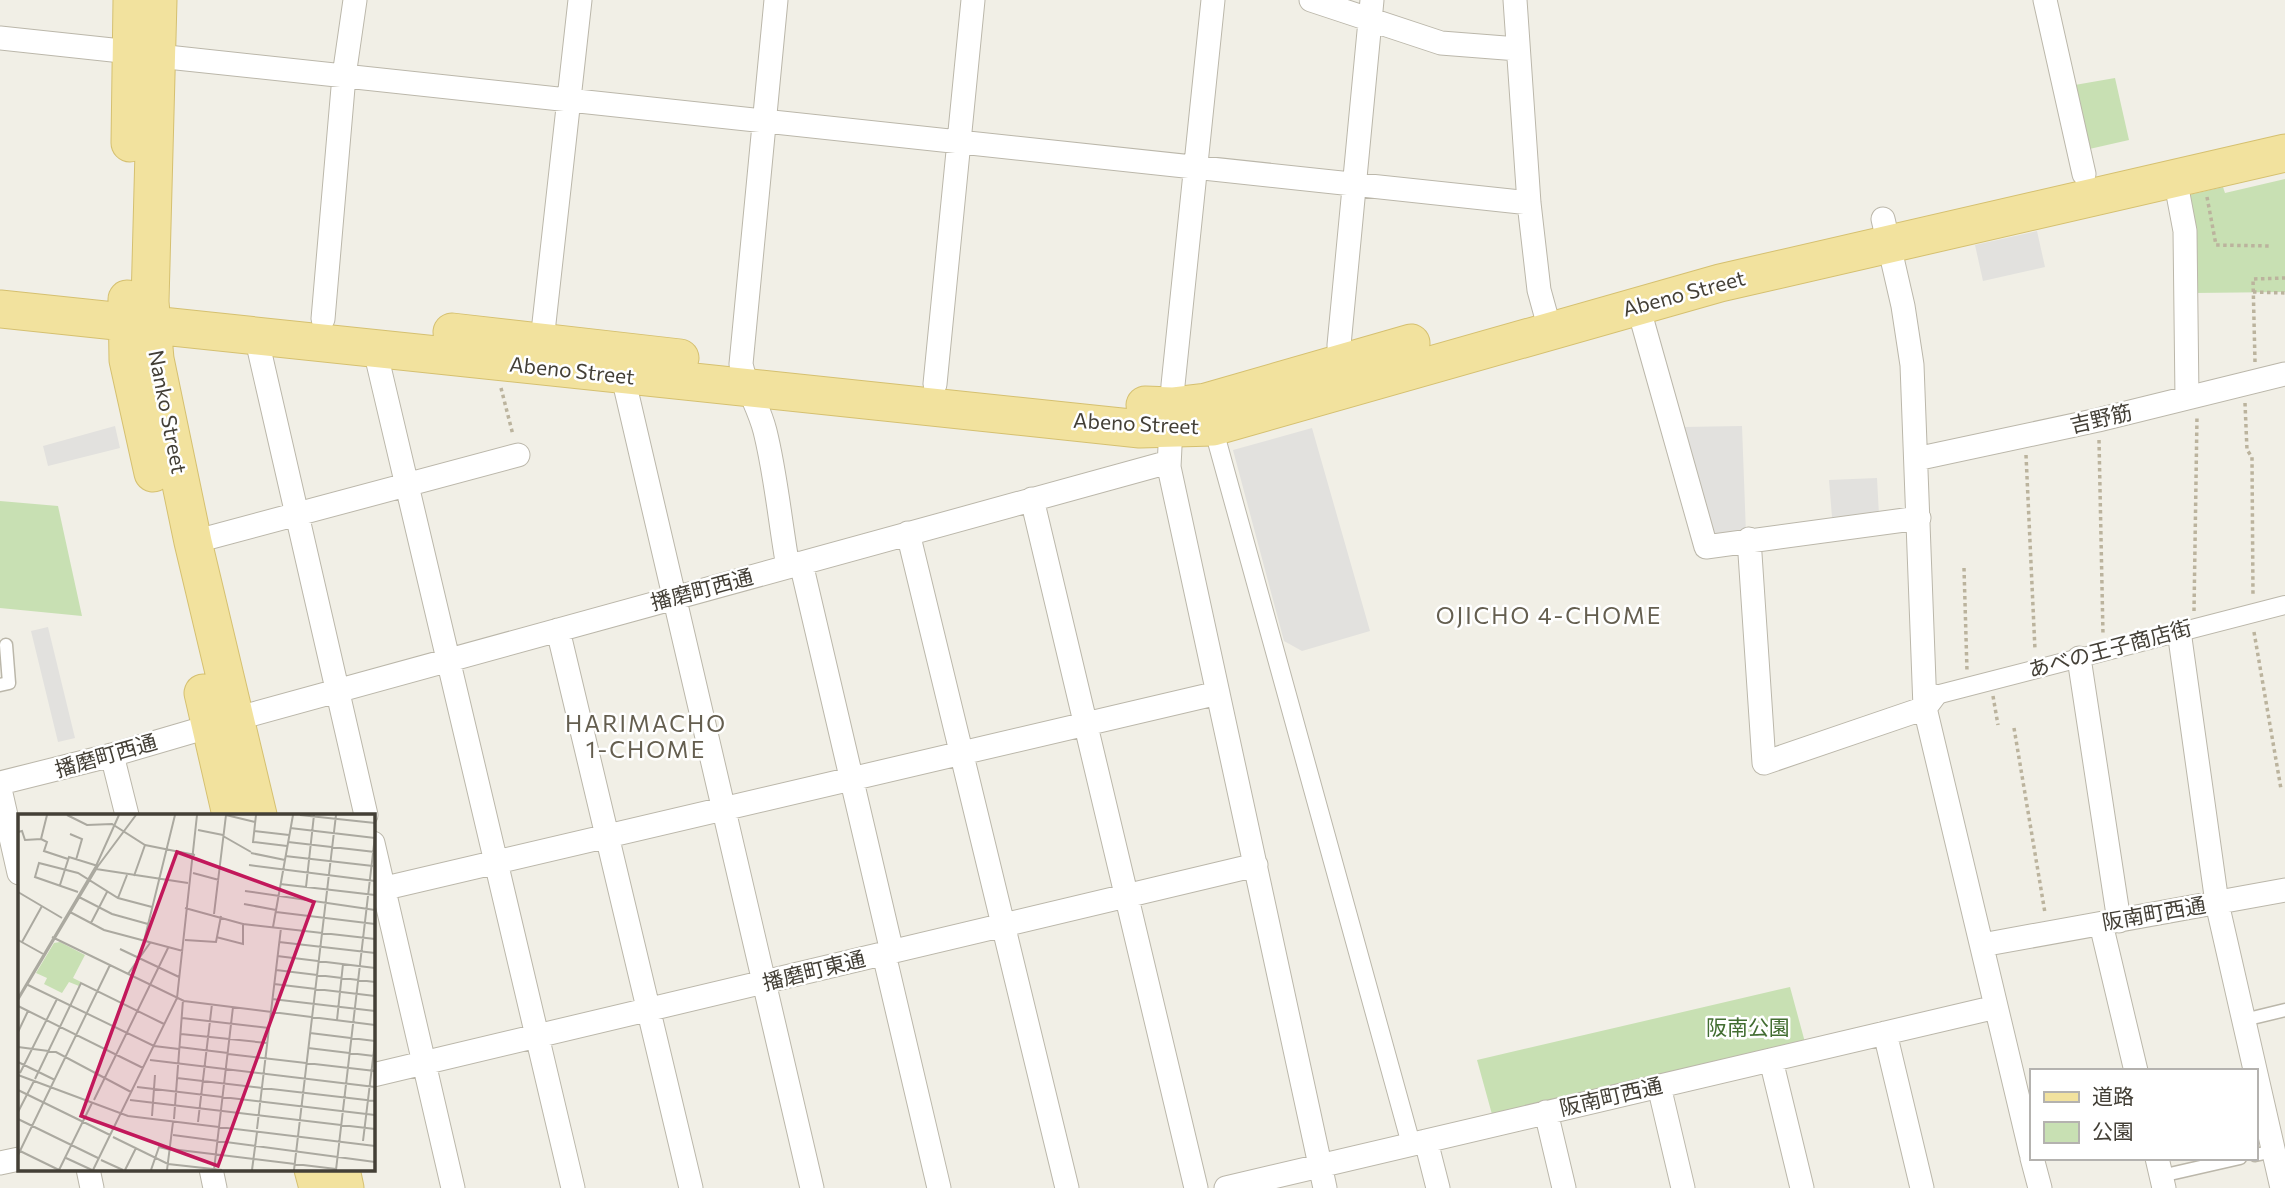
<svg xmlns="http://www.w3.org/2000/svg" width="2285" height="1188" viewBox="0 0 2285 1188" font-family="Commissioner,'Noto Sans JP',sans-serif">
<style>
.green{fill:#c8e0b3}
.parking{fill:#e2e1de}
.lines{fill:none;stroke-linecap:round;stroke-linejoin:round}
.service-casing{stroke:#bbb7aa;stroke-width:15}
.pedestrian-casing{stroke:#bbb7aa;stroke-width:20}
.minor-casing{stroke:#bbb7aa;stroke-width:25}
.primary-casing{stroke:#d5c070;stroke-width:39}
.path{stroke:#bbb39d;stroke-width:3.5;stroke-dasharray:3.5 3.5;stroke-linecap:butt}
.service{stroke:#fff;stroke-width:12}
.pedestrian{stroke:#fff;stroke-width:18}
.minor{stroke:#fff;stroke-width:23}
.primary{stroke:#f2e29e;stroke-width:37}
.labels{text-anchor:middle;stroke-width:5;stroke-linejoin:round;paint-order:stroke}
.street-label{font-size:21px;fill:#433f36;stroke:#fff}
.park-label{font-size:21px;fill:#426d31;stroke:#fff}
.neighbourhood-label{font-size:23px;letter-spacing:2px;fill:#645e4f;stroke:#fff}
.inset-road{fill:none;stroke:#aba9a0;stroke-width:2}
.view{fill:#c2185b;fill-opacity:0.15;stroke:#c2185b;stroke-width:3.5}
.inset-edge{fill:none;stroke:#433f36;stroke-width:3.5}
</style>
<rect width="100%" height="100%" fill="#f1efe6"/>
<!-- green -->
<path class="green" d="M2115,78l14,62 -44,10 -16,-64z
M2285,179v113l-92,1 -5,-98 35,-8 2,6z
M0,501l58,5 24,110 -82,-8z
M1790,987l16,59 -313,72 -16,-58z"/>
<!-- parking -->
<path class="parking" d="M2037,231l8,36 -62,14 -8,-36z
M115,426l5,22 -72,18 -5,-20z
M1742,426l4,108 -34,5 -29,-112z
M1312,428l58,203 -68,20 -18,-10 -51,-191z
M1877,478l2,37 -47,2 -3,-37z
M48,627l27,111 -17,4 -27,-111z"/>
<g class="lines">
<!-- service casing -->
<g class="service-casing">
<path id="service" d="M0,685l9,-2 -3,-38
M2244,1020l41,-10
M2255,1155l19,-4
M2161,1176l79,-18"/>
</g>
<!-- pedestrian casing -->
<g class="pedestrian-casing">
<path id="pedestrian" d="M1213,427l198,717
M1936,695l349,-90"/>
</g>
<!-- minor casing -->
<g class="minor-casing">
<path id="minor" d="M776,0l-35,364c5,24 18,43 24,67 11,44 15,91 23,136
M1213,0l-40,385 -4,82 156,721
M1311,0l130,43 77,6
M1515,0l14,203 10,87 11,40
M2045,0l39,174
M0,38l131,14
M158,56l1371,147
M2175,178l10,53 2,167
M1883,219l20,87 9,59 13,343 106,445
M1638,306l68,241 213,-29
M323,319l21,-243 11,-76
M256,336l110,479
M542,341l38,-341
M375,350l198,838
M1340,364l-1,-19 33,-345
M623,377l189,811
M935,384l38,-384
M1916,459l182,-39 187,-46
M1032,499l164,689
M908,533l159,655
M1749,539l15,224 161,-55 9,-12
M193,542l325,-87
M801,563l91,389
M558,630l133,558
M2179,631l38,272 65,285
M2079,658l40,263
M235,719l934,-257
M112,755l15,60
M0,783l112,-28 99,-29
M0,789l19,84
M373,843l80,345
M373,891l845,-198
M2101,924l35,147
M1982,945l303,-55
M884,954l55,234
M1885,1033l37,155
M1771,1060l31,128
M373,1075l883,-210
M1659,1086l24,102
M1546,1112l18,76
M1426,1141l12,47
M2032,1158l8,30
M2157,1158l7,30
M0,1163l19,-4
M88,1169l4,19
M211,1169l4,19
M1226,1188l770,-181"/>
</g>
<!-- primary casing -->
<g class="primary-casing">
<path id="primary" d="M158,0l-8,302 5,57 38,183 65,273
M130,143l2,-143
M127,299l1,61 25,113
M0,309l1140,120 73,-2 507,-144 565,-130
M452,332l228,26
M1145,405l27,1 34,-4 205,-59
M203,693l28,122
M313,1169l5,19
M341,1169l4,19"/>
</g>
<!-- path -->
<path class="path" d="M2207,197l9,48 53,1
M2253,292l32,1
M2255,362l-2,-83 32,-1
M501,388l12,47
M2245,403l2,47 5,7 1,140
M2099,440l4,195
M2026,455l9,195
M1964,568l3,103
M2194,611l3,-195
M2254,632l27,157
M1993,696l5,29
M2014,728l31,185"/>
<!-- service -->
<use href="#service" class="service"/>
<!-- pedestrian -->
<use href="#pedestrian" class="pedestrian"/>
<!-- minor -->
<use href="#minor" class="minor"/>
<!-- primary -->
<use href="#primary" class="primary"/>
</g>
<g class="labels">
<!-- street labels -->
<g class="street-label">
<text transform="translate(1684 294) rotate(-15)" y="7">Abeno Street</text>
<text transform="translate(572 371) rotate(6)" y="7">Abeno Street</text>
<text transform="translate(167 412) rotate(79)" y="7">Nanko Street</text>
<text transform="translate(2101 419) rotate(-13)" y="7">吉野筋</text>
<text transform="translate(1136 424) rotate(3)" y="7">Abeno Street</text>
<text transform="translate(702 590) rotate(-15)" y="7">播磨町西通</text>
<text transform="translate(2110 649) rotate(-15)" y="7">あべの王子商店街</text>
<text transform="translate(106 756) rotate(-16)" y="7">播磨町西通</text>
<text transform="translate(2154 914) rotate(-10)" y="7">阪南町西通</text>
<text transform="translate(814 971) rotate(-14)" y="7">播磨町東通</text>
<text transform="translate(1611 1097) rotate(-13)" y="7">阪南町西通</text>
</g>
<!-- park labels -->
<g class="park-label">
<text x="1748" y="1035">阪南公園</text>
</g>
<!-- neighbourhood labels -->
<g class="neighbourhood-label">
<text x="1549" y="624">OJICHO 4-CHOME</text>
<text x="646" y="732">HARIMACHO<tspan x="646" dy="26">1-CHOME</tspan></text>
</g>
</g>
<!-- overview -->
<g transform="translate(18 814)">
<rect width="357" height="357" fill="#f1efe6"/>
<path d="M42,128l25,13 -12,23 8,4 -2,4 -10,-4 -7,11 -18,-9 3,-6 -11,-5 18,-30z" fill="#c8e0b3"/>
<path class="inset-road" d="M49,1l20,10 25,-1 33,21 50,10M208,1l29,7M238,1l-3,27 34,4M282,1l75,8M272,14l85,10M180,16l25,5M236,17l35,4M0,18l4,-1 3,9 16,-1 6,-24M52,20l12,5 -6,21M205,22l28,16M23,25l6,3 -3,9 24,8M270,28l87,10M233,39l34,7M267,42l88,10M231,51l126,16M78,55l92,14M175,59l26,7M116,62l11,-31M262,70l95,11M42,71l9,-28 29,9M288,73l8,-72M227,77l130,19M0,78l44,26M60,78l-43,-15 4,-14 39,10 40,25 34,9M61,83l33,17 36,10M100,84l9,-23M226,90l32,6M167,94l58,16 132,15M52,98l34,18 79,21M258,98l99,12M196,100l12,-99M73,109l16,-31M255,113l20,-112M34,123l132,64 191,24M198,123l27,7v-21M0,126l27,15M167,126l31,2 5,-26M126,127l31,-126M4,128l20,-36M261,128l96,11M102,135l59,28M259,142l98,12M258,156l99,12M110,160l22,-31M8,170l128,62 25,3M256,170l101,12M0,184l78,-132 23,-51M254,185l103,12M0,186l80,-134 38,-51M0,192l125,62M164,204l87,10M319,206l6,-56M0,218l10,-21M292,219l65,8M163,220l86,9M0,233l38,5 75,40M161,233l49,6M290,234l66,8M210,240l147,17M132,246l225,27M0,248l37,18M2,259l37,-74M0,261l110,41 247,30M159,264l198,23M17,265l46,-96 83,41M119,273l238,28M0,276l92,45M76,286l74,-152M112,286l245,29M0,298l16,-31M134,302l3,-41M0,305l80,39M156,305l9,-119M180,308l14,-118M239,315l24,-201M155,321l202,27M95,323l55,27 54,6M345,327l12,-99M153,335l165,20M0,336l41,20M0,341l92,-190M48,344l26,12M83,346l22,10M41,356l33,-67M75,356l84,-172 20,-183M107,356l11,-22M133,356l8,-23 12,3M149,356l6,-48M196,356l19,-163M234,356l5,-38M276,356l42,-355M318,356l39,-334"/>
<path class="view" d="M159,38l137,50 -96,264 -137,-50z"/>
<rect width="357" height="357" class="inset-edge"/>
</g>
<!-- legend -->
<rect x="2030" y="1069" width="228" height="91" fill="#ffffff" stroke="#b4b2af" stroke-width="2"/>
<rect x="2044" y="1092" width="35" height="10" fill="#f2e29e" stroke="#b4b2af" stroke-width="2"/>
<text x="2092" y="1104" font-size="21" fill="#433f36">道路</text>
<rect x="2044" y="1122" width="35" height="21" fill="#c8e0b3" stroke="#b4b2af" stroke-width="2"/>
<text x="2092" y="1139" font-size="21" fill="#433f36">公園</text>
</svg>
